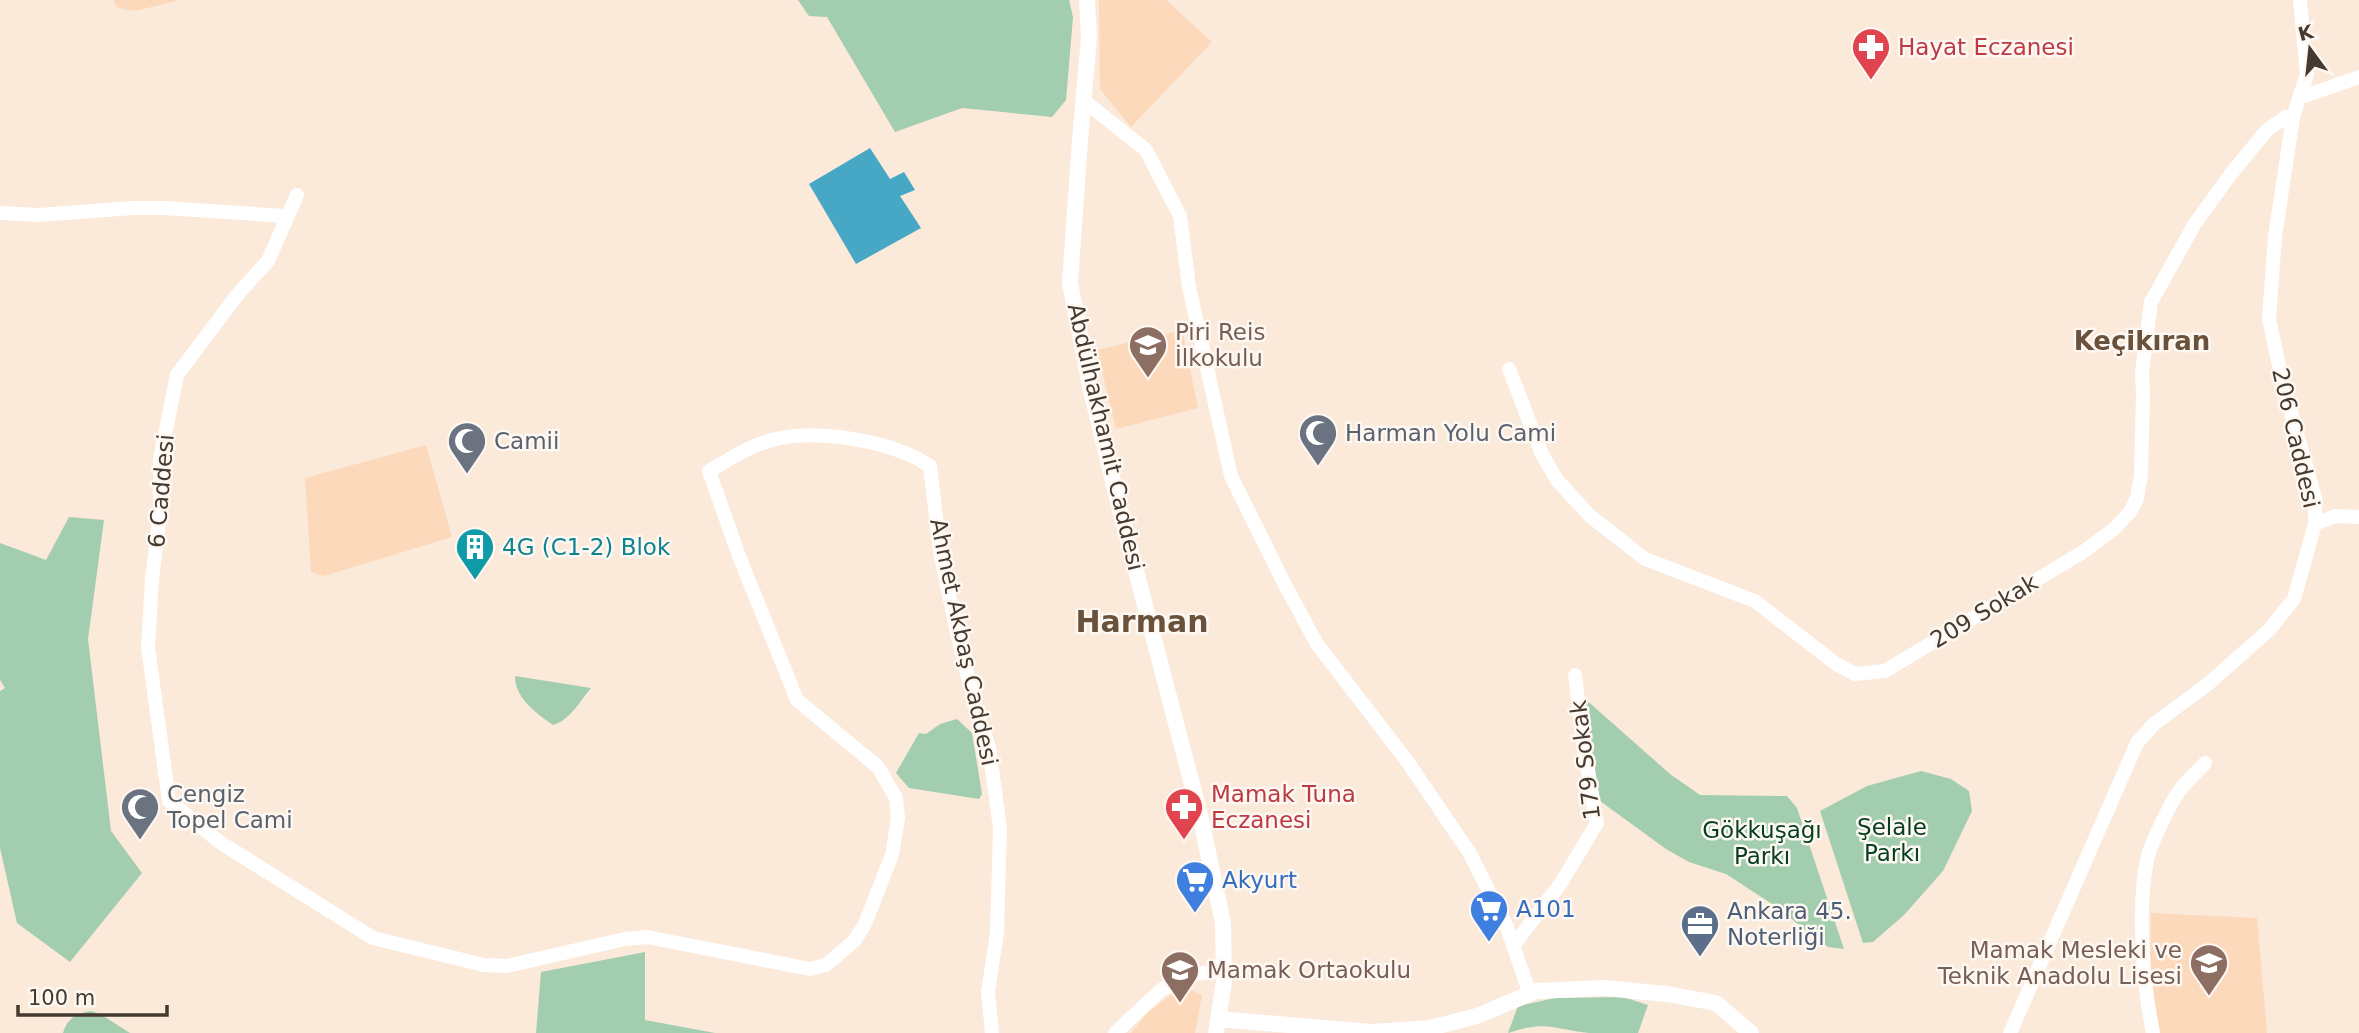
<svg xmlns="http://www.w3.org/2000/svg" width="2359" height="1033" viewBox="0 0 2359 1033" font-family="'DejaVu Sans',sans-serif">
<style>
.built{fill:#fcd9ba}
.green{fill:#a2cdae}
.water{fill:#47a8c6}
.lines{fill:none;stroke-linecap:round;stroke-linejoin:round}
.tertiary{stroke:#fff;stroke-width:14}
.secondary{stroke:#fff;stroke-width:16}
.labels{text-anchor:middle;stroke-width:5;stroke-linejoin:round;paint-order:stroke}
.health-label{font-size:23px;fill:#be3a42;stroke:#fef8f3;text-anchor:start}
.education-label{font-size:23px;fill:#785e54;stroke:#fef8f3;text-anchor:start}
.worship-label{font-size:23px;fill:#5b616d;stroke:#fef8f3;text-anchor:start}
.street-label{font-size:23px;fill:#463a30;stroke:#fef8f3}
.culture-label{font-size:23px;fill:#0d838f;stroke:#fef8f3;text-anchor:start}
.park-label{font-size:23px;fill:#053e20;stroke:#fef8f3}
.shop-label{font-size:23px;fill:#366cbe;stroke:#fef8f3;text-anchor:start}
.service-label{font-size:23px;fill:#4e5e75;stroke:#fef8f3;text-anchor:start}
.quarter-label{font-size:26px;font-weight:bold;fill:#69513b;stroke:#fef8f3}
.district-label{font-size:30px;font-weight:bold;fill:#69513b;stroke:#fef8f3}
</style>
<rect width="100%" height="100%" fill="#fbe9da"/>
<!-- built -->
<path class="built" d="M113,0h67l-45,11 -17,-3z
M1099,0h67l46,42 -81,85 -31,-38z
M1182,330l16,78 -82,21 -19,-79z
M426,445l26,92 -128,39 -13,-4 -6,-94z
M2151,913l106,5 10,115h-107l-10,-60z
M1183,986l19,9 -7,38h-64l16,-20z"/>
<!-- green -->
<path class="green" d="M798,0h271l4,17 -7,83 -14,17 -90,-9 -67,24 -68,-115 -18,-1z
M69,517l35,3 -16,119 23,192 31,42 -72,89 -53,-39 -17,-75v-157l5,-3 -5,-8v-137l46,17z
M515,676l76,12c-10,12 -22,33 -38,37 -17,-12 -38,-27 -38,-49z
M1584,698l86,76 30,21 87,1 10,12 47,141 -16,-2 -56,-43 -46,-30 -37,-12 -23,-13 -66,-48z
M957,719l15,14 10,61 -3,5 -70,-11 -13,-15 23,-40 7,1 14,-10z
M1921,771l30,8 18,12 3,20 -29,60 -39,44 -31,27 -10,1 -43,-132 47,-25z
M645,952v68l70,13h-179l5,-61z
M1623,997l25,8 -10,28c-16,0 -33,0 -49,0 -36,-4 -43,-13 -81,0l10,-27 37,-8z
M91,1011l9,3 30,19h-67c4,-14 13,-20 28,-22z"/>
<!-- water -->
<path class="water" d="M870,148l20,31 14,-7 11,18 -15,6 21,32 -65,36 -47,-80z"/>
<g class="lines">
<!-- tertiary -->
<path class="tertiary" d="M2299,98l60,-21
M1083,100l63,50 34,66 9,71 42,189 54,109 32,59 90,117 62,91 37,73 24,69
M297,195l-29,66 -30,33 -61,81 -17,84v56l-8,64 -4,68 21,154 52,42 152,95 111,27 23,1 118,-27 22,-2 163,32 16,-4 28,-24 10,-15 28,-71 6,-37 -2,-20 -18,-31 -81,-67 -58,-144 -30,-85c21,-12 40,-25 63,-31 44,-12 121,1 158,26l10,85 17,82 20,80 12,34 11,81 -3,105 -9,59 4,41
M0,213l38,2 95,-7h31l122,8
M1509,369l33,85 15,26 33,36 55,43 110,42 81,63 19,10 30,-3 198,-119 31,-23 16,-17 7,-14 4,-23 2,-81 -1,-22 9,-70 43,-77 36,-50 37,-45 19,-13h7
M2315,524l20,-8 24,1
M1513,946l48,-63 36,-60 -14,-80 -8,-68
M1115,1033l46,-43 30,-16 33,-2
M2010,1033l127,-290 17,-19 54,-40 61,-54 25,-31 21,-75v-26l-33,-119 -13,-60 6,-82 18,-120 14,-43 -7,-74
M2153,1033c-10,-49 -16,-124 -6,-173 3,-15 21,-51 29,-64 7,-12 20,-23 29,-33"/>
<!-- secondary -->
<path class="secondary" d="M1087,0l2,37 -9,103 -10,143 20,103 29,120 81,309 23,108 1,58 -8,52
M1218,1019l155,13 57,-4 47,-12 59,-25 68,-3 63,6 49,9 35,30"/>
</g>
<!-- icons -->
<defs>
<g id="pharmacy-pin" transform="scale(2.0125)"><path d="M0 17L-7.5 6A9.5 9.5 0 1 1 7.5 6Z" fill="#e0444e" stroke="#fef8f3"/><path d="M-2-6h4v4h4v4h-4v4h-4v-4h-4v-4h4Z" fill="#fff"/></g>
<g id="school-pin" transform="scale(2.0125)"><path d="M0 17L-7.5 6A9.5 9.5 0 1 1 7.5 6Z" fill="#8d6e63" stroke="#fef8f3"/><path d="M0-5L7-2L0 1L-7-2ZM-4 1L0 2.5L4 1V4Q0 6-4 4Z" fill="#fff"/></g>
<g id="mosque-pin" transform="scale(2.0125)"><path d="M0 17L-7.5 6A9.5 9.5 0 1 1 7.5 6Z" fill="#6b7280" stroke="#fef8f3"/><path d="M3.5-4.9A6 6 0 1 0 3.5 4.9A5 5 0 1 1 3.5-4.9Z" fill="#fff"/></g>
<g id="building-pin" transform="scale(2.0125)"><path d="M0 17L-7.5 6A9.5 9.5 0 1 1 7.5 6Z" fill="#0f9aa8" stroke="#fef8f3"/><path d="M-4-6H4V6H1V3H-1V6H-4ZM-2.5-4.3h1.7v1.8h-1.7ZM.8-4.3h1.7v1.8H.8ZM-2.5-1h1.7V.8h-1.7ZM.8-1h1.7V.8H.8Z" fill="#fff"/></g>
<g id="supermarket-pin" transform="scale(2.0125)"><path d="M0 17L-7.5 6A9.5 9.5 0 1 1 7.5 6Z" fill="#3f7fe0" stroke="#fef8f3"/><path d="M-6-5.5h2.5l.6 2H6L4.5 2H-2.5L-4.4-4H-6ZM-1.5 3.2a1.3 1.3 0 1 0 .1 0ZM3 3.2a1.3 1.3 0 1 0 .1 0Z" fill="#fff"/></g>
<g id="office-pin" transform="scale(2.0125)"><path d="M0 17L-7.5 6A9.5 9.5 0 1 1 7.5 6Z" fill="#5c6f8a" stroke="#fef8f3"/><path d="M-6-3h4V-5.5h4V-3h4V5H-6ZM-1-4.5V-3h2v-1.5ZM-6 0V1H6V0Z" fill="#fff"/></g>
</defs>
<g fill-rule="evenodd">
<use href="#pharmacy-pin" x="1871" y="47"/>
<use href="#school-pin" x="1148" y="345"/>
<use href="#mosque-pin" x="1318" y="433"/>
<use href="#mosque-pin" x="467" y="441"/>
<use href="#building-pin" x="475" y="547"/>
<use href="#mosque-pin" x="140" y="807"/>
<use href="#pharmacy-pin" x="1184" y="807"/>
<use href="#supermarket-pin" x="1195" y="880"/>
<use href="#supermarket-pin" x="1489" y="909"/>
<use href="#office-pin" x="1700" y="924"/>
<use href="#school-pin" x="2209" y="963"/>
<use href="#school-pin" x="1180" y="970"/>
</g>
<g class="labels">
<!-- health labels -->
<g class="health-label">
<text x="1898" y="55">Hayat Eczanesi</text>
<text x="1211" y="802">Mamak Tuna<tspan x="1211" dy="26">Eczanesi</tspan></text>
</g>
<!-- education labels -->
<g class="education-label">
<text x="1175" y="340">Piri Reis<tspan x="1175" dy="26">İlkokulu</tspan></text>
<text x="2182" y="958" text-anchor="end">Mamak Mesleki ve<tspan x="2182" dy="26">Teknik Anadolu Lisesi</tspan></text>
<text x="1207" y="978">Mamak Ortaokulu</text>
</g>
<!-- worship labels -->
<g class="worship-label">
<text x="1345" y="441">Harman Yolu Cami</text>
<text x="494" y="449">Camii</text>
<text x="167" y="802">Cengiz<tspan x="167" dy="26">Topel Cami</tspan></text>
</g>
<!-- street labels -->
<g class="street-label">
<text transform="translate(1106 437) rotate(77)" y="8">Abdülhakhamit Caddesi</text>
<text transform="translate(2296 438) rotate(77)" y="8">206 Caddesi</text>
<text transform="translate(161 491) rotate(-85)" y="8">6 Caddesi</text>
<text transform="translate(1984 611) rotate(-31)" y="8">209 Sokak</text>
<text transform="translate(964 642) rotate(78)" y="8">Ahmet Akbaş Caddesi</text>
<text transform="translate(1585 760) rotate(-97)" y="8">179 Sokak</text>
</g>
<!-- culture labels -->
<g class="culture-label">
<text x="502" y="555">4G (C1-2) Blok</text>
</g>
<!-- park labels -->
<g class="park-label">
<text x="1892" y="835">Şelale<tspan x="1892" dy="26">Parkı</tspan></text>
<text x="1762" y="838">Gökkuşağı<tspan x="1762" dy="26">Parkı</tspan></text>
</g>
<!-- shop labels -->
<g class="shop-label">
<text x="1222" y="888">Akyurt</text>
<text x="1516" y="917">A101</text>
</g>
<!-- service labels -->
<g class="service-label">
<text x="1727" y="919">Ankara 45.<tspan x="1727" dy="26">Noterliği</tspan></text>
</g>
<!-- quarter labels -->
<g class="quarter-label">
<text x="2142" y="350">Keçikıran</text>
</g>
<!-- district labels -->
<g class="district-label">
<text x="1142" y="632">Harman</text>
</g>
</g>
<!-- north arrow -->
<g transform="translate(2310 49) rotate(345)" stroke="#fef8f3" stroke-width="5" paint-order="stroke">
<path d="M0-5L12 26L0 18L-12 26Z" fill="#463a30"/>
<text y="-10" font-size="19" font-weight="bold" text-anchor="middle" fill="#463a30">K</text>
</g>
<!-- scale -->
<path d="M18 1005v10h149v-10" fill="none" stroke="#463a30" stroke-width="3.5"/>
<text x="28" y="1005" font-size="21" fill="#463a30" stroke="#fef8f3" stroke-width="5" paint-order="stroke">100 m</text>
</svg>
